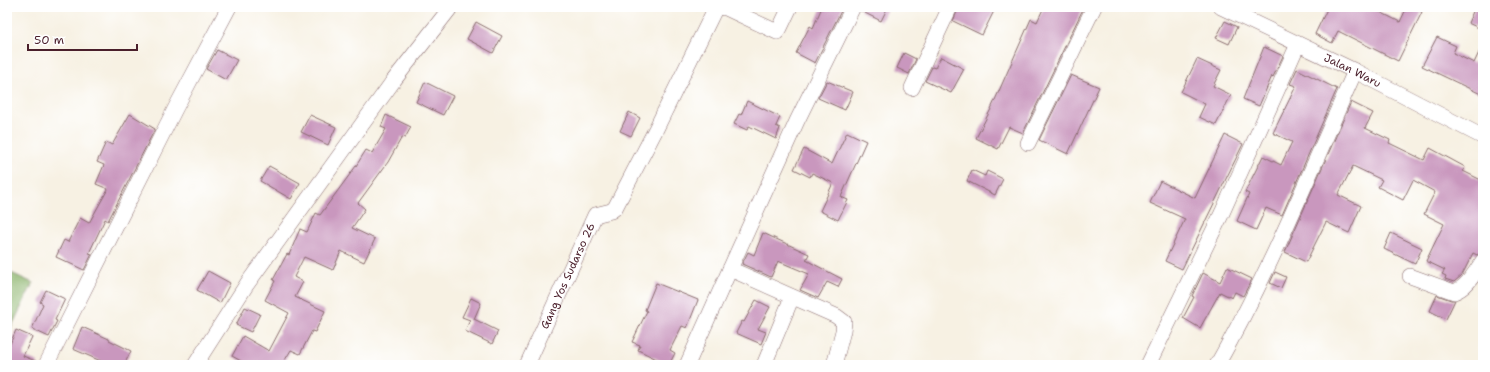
<svg xmlns="http://www.w3.org/2000/svg" width="1490" height="372" viewBox="0 0 1490 372" font-family="'Shantell Sans',sans-serif">
<style>
.forest{fill:#8ab36a;stroke:#6a694a}
.building{fill:#c997be}
.lines{fill:none;stroke-linecap:round;stroke-linejoin:round}
.street-casing{stroke:#87686b;stroke-width:16}
.street{stroke:#fff;stroke-width:15}
.labels{text-anchor:middle;stroke-width:3;stroke-linejoin:round;paint-order:stroke}
.street-label{font-size:11px;fill:#4a1f2b;stroke:#fff}
</style>
<rect width="100%" height="100%" fill="#fff"/>
<filter id="ink" filterUnits="userSpaceOnUse"><feTurbulence type="fractalNoise" baseFrequency=".025" numOctaves="2"/><feDisplacementMap in="SourceGraphic" scale="8" xChannelSelector="R" yChannelSelector="G"/><feConvolveMatrix kernelMatrix="1 2 1 2 8 2 1 2 1" color-interpolation-filters="sRGB"/></filter>
<filter id="wash" filterUnits="userSpaceOnUse"><feTurbulence type="fractalNoise" baseFrequency=".012" numOctaves="4" result="noise"/><feDisplacementMap in="SourceGraphic" scale="16" xChannelSelector="R" yChannelSelector="G"/><feGaussianBlur stdDeviation="0.9" result="paint"/><feColorMatrix in="noise" values="0 0 0 0 0 0 0 0 0 0 0 0 0 0 0 0 0 1.4 0 .05"/><feComposite in="paint" operator="in"/></filter>
<g filter="url(#wash)">
<rect width="100%" height="100%" fill="#f7f1e3"/>
<!-- forest -->
<path class="forest" d="M7,271l26,12 -26,53z"/>
<g id="blocks">
<!-- building -->
<path class="building" d="M822,7h21l-28,56 -19,-10 14,-27 3,2z
M862,7h26l-7,14 -20,-10z
M959,7h37l-14,28 -29,-14z
M1044,7h40l-61,126 -14,-6 -11,22 -22,-11 15,-29 40,-90 6,3z
M1328,7h42l30,15 7,-15h6l9,5 -24,49 -60,-30 -6,12 -17,-9z
M1475,7h8v23l-15,-7z
M1225,21l12,6 -8,17 -13,-6z
M476,22l26,14 -9,17 -26,-14z
M1437,37l19,9 -3,7 21,10 9,-19v51l-61,-29z
M1264,47l19,9 -10,21 -1,-1 -13,30 -16,-7z
M217,50l20,10 -11,20 -20,-11z
M904,53l12,6 -7,15 -12,-6z
M941,57l23,12 -13,24 -26,-12 7,-14 3,1z
M1197,59l24,11 -8,16 18,9 -15,30 -17,-8 6,-13 -24,-12z
M1297,69l40,20 -55,126 -16,-7 -10,22 -19,-9 12,-27 -4,-2 18,-36 18,9 11,-23 -19,-9 23,-47 -6,-2z
M1071,75l28,12 -31,67 -29,-14z
M827,81l26,11 -8,18 -27,-12z
M425,82l28,14 -10,19 -27,-13z
M747,101l33,16 -4,9 4,2 -4,11 -27,-13 -2,4 -13,-6 5,-10 2,1z
M1351,102l22,11 -8,15 25,12 -1,3 35,17 6,-12 35,19 -2,4 20,10v71l-6,3 -4,-2 -11,22 -8,7 -9,-3 1,-3 -4,-2 3,-4 -19,-9 18,-37 -20,-10 11,-22 -22,-12 -10,20 -25,-13 4,-7 -29,-14 -15,29 23,11 -12,27 -23,-11 -20,40 -21,-10z
M629,112l11,6 -9,18 -11,-5z
M130,114l25,15 -47,92 -3,-2 -16,34 3,1 -8,16 -28,-13 8,-17 4,2 12,-24 9,5 19,-34 -12,-5 8,-19 -7,-3 9,-20 6,3z
M310,115l26,12 -8,18 -27,-13z
M386,115l25,12 -6,11 -3,-1 -14,25 -30,41 7,6 -13,19 23,11 -11,23 -23,-11 -8,19 -29,-13 -10,20 9,5 -8,15 30,14 -10,21 -3,-1 -12,23 -9,-4 -9,15h-34l-16,-9 11,-20 26,15 20,-38 -24,-13 10,-19 -2,-1 14,-26 2,1 11,-26 7,3 9,-19 4,2 36,-49 10,-16 6,3 14,-24 -5,-2z
M847,132l19,9 -25,56 7,3 -10,20 -18,-9 13,-28 -21,-10 -2,4 -16,-8 10,-20 28,15z
M1225,135l18,9 -61,125 -17,-8 20,-42 -35,-16 10,-22 35,17z
M269,166l31,17 -9,16 -31,-18z
M972,170l13,6 2,-5 16,8 -8,16 -28,-14z
M763,233l46,21 -3,6 36,19 -4,8 -11,-5 -9,16 -18,-8 9,-16 -31,-13 -7,16 -29,-13 6,-12 6,3z
M1391,233l31,15 -7,16 -31,-15z
M1227,267l25,12 -9,17 -8,-4 -3,6 -12,-6 -20,36 -17,-10 11,-21 -2,-1 11,-23 17,9z
M208,271l22,12 -10,20 -23,-13z
M1275,272l11,5 -5,11 -11,-5z
M656,283l42,17 -11,28 -5,-2 -12,24 5,3 -6,12 -31,-15 2,-5 -8,-3 15,-31 -2,-1z
M46,290l19,9 -10,21 2,1 -8,16 -17,-8 11,-25 -3,-2z
M1437,295l14,5h4l-9,19 -16,-8z
M471,298l10,5 -7,16 24,12 -6,13 -27,-13 5,-11 -8,-3z
M756,300l14,7 -12,22 8,3 -5,12 -25,-11 6,-12 2,1z
M245,307l15,7 -9,18 -15,-7z
M82,327l27,12v1l22,11 -7,14h-22l1,-3 -30,-13z
M16,330l16,7 -9,19 15,6 -1,3h-30v-14z"/>
</g>
</g>
<g filter="url(#ink)">
<use href="#blocks" fill-opacity="0" stroke="#87686b" stroke-width="1"/>
<g class="lines">
<!-- street casing -->
<g class="street-casing">
<g id="street">
<path d="M719,7l7,1 51,24 3,-4 10,-21"/>
<path id="s1" d="M1221,7l134,64 128,66"/>
<path d="M912,88l38,-81"/>
<path d="M1028,143l66,-136"/>
<path d="M1410,276l44,16c13,-4 21,-20 29,-31"/>
<path d="M46,365l129,-256 54,-102"/>
<path d="M195,365l52,-81 147,-204 57,-73"/>
<path id="s2" d="M527,365l68,-150 16,-4 4,-3 41,-79 58,-118 4,-4"/>
<path d="M687,365l43,-96"/>
<path d="M764,365l28,-68"/>
<path d="M834,365l9,-34 1,-9 -8,-6 -106,-47 67,-148 56,-114"/>
<path d="M1148,365l74,-152 76,-169"/>
<path d="M1217,365c53,-94 94,-195 138,-294"/>
</g>
</g>
<!-- street -->
<use href="#street" class="street"/>
</g>
</g>
<g class="labels">
<!-- street labels -->
<g class="street-label">
<text dy="4" stroke="none"><textPath href="#s1" startOffset="146">Jalan Waru</textPath></text>
<text dy="4" stroke="none"><textPath href="#s2" startOffset="98">Gang Yos Sudarso 26</textPath></text>
</g>
</g>
<!-- margin -->
<rect width="1490" height="372" fill="none" stroke="#fff" stroke-width="24"/>
<!-- scale -->
<path d="M28 44v6h109v-6" fill="none" stroke="#4a1f2b" stroke-width="2"/>
<text x="34" y="44" font-size="12" fill="#4a1f2b" stroke="#ffffff" stroke-width="3" paint-order="stroke">50 m</text>
</svg>
